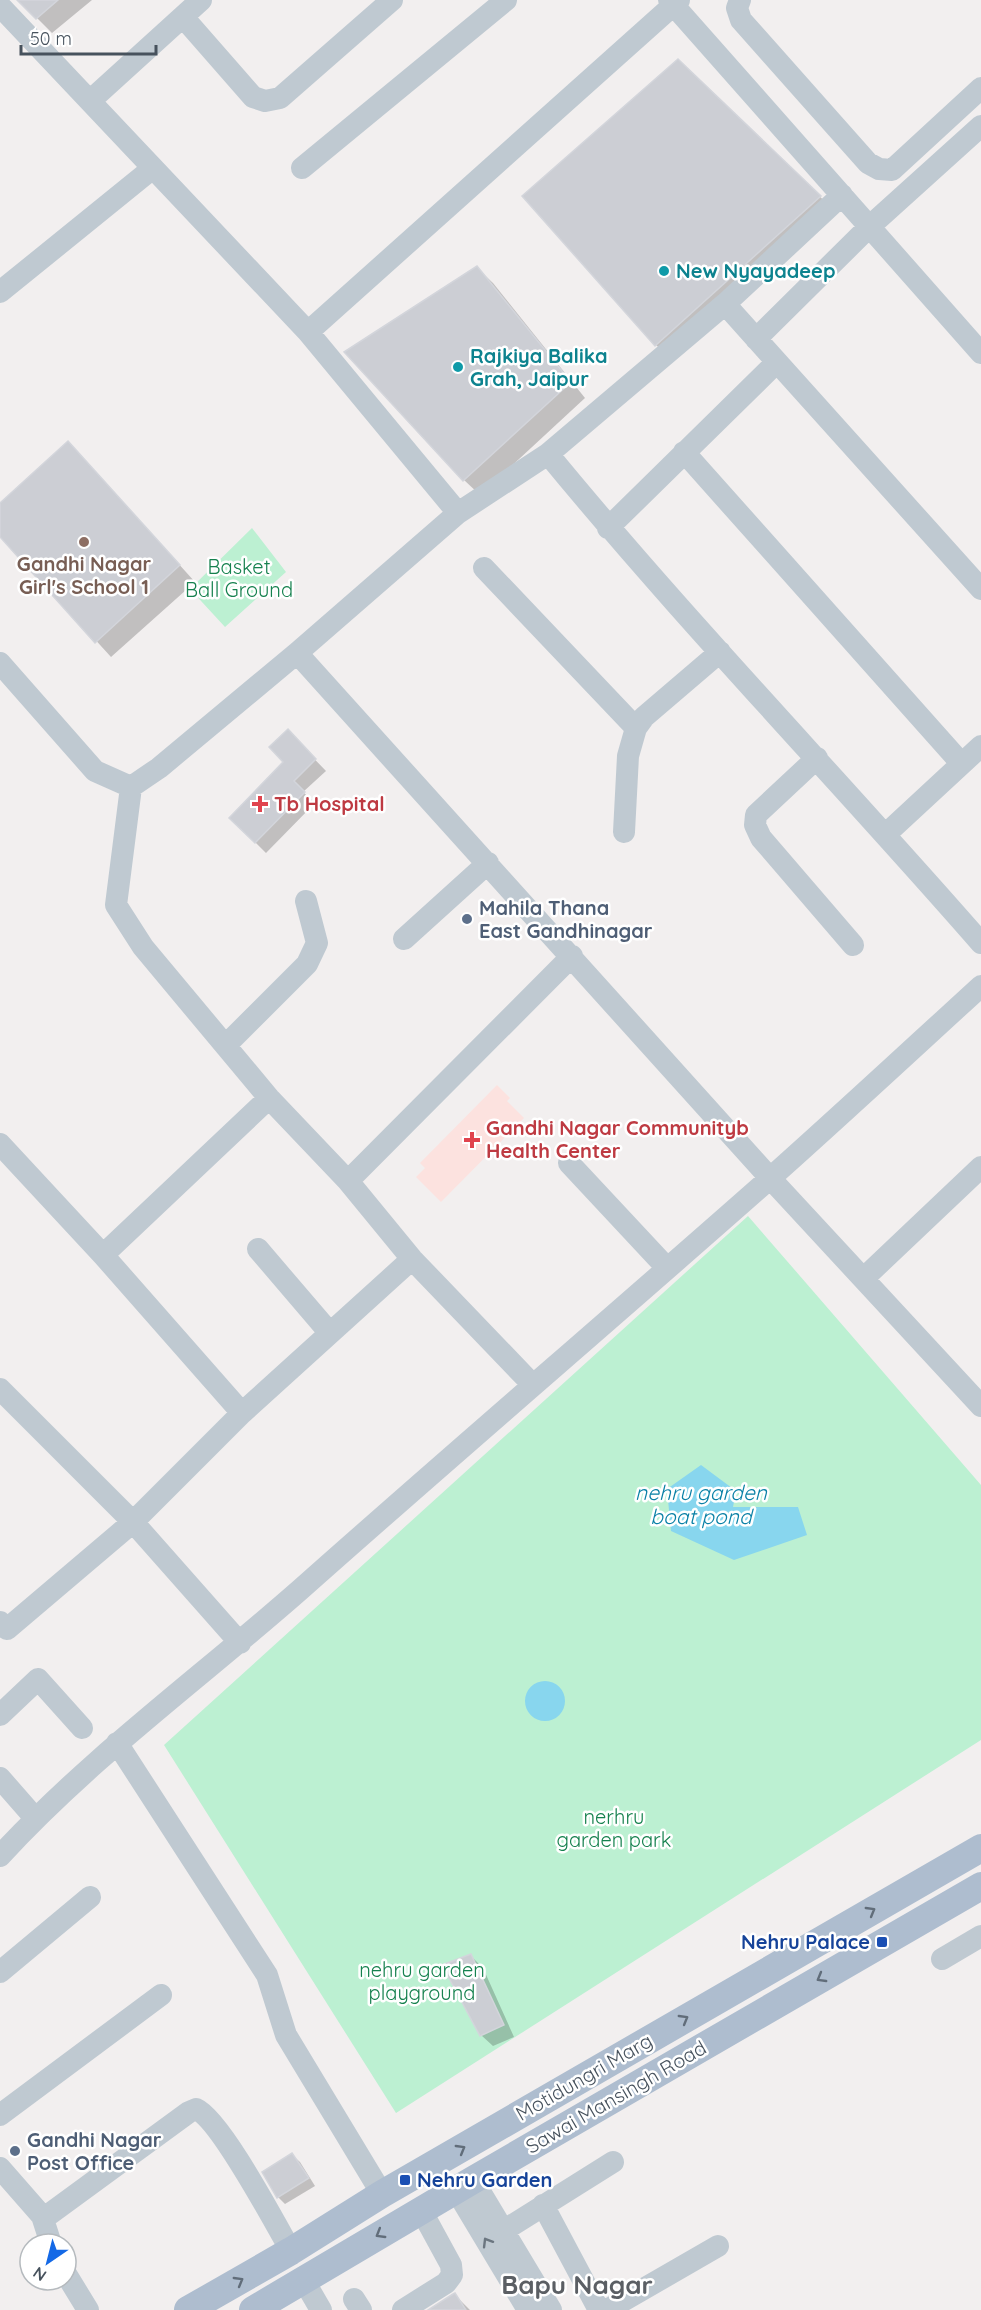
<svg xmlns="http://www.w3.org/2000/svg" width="981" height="2310" viewBox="0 0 981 2310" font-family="Quicksand,sans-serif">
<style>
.medical{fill:#fce2df}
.green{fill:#bcf0d2}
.water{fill:#88d6ee}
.shadow{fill:#0003}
.building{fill:#ccced4;stroke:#d3d5db;stroke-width:1.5}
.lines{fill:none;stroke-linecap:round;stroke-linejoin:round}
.minor{stroke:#bfc9d1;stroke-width:22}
.major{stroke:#aebdcf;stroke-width:28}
.oneway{stroke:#616d7a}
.oneway2{stroke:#6b7680}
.culture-dot{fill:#0f9aa8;stroke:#fff;stroke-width:2}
.education-dot{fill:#8d6e63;stroke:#fff;stroke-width:2}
.health-dot{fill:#e0444e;stroke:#fff;stroke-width:2}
.service-dot{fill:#5c6f8a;stroke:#fff;stroke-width:2}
.transit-dot{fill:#1a4fb4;stroke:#fff;stroke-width:2}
.labels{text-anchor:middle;stroke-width:5;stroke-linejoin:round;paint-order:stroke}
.culture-label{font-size:20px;font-weight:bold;fill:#0d838f;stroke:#fff;text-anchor:start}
.education-label{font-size:20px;font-weight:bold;fill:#785e54;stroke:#fff}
.park-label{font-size:20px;fill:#15814e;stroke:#fff}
.health-label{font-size:20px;font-weight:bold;fill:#be3a42;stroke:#fff;text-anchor:start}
.service-label{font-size:20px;font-weight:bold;fill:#4e5e75;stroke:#fff;text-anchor:start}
.transit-label{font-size:20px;font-weight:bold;fill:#164399;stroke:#fff;text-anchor:end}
.street-label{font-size:20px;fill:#47525d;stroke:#fff}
.water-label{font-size:21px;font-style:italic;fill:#0980a6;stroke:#fff}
.district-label{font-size:26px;font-weight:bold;fill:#5b5f64;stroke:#fff}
</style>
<rect width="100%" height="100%" fill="#f2efef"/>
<!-- medical -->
<path class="medical" d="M497,1085l13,13 -3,3 17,17 -83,84 -25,-25 9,-9 -5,-5z"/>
<!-- green -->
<path class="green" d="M252,528l34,44 -61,55 -35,-38z
M748,1216l233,269v255l-585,373 -232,-368z"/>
<!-- water -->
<path class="water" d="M701,1465l35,26 -3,16h65l9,28 -73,25 -63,-29 -4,-42z
M525 1701a20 20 0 1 1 40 0a20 20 0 1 1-40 0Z"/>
<!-- shadow -->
<path class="shadow" d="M19,0h73l-40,33z
M678,61l158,151 -164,148 -16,-15z
M477,268l16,15 92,115 -105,97 -16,-15z
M84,459l111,123 -84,75 -111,-122v-30z
M298,742l28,29 -23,21 12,11 -49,50 -35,-35 54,-56z
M471,1956l12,12 31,69 -21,9 -12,-11z
M292,2155l8,7 15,24 -30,18 -7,-7z
M455,2295l15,15h-39z"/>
<!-- building -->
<path class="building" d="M17,0h41l-22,19z
M678,59l143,137 -166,150 -133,-150z
M477,266l94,116 -108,99 -119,-129z
M68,441l112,124 -85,78 -95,-106v-34z
M288,729l28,30 -22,22 11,11 -50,51 -26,-25 54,-56 -14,-15z
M471,1954l33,71 -24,11 -38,-71z
M292,2153l17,25 -32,20 -15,-26z
M455,2293l11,17h-38l25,-16z"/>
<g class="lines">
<!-- minor -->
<path class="minor" d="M669,0l312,353
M740,0l-3,8 4,12 127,143 11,6 13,1 89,-82
M0,6l308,326 150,181 -161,140 -138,115 -28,19 -36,-16 -95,-108
M183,17l70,80 12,4 15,-3 112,-98
M91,100l110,-100
M302,168l204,-168
M0,292l153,-124
M725,304l256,285
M308,332l371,-332
M756,339l113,-112 112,-101
M684,452l277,311
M548,454c138,168 290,325 433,489
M458,513l90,-59 177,-150 117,-109
M608,528l169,-166
M484,568l152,160
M297,653l473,525 211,228
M817,758l-61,57 -1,10 6,13 92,107
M131,787l-15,118 27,42 126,151 79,83 64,78 120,125
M624,832l4,-76 8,-28 8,-11 76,-65
M886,834l95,-88
M404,939l84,-76
M226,1045l81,-81 10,-21 -11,-42
M0,1144l103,111 139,158
M569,1163l98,105
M348,1181l224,-225
M258,1249l71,83
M103,1255l166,-157
M864,1278l117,-111
M0,1389l133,133 107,121
M0,1622l7,7 126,-107 109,-109 170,-154
M0,1715l38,-36 44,49
M117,1743l150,232 19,60 96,159
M0,1778l35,40
M0,1856c91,-99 200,-178 301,-267 154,-137 311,-271 466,-408 72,-64 143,-130 214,-195
M942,1959l39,-23
M0,1972l90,-75
M0,2115l161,-120
M0,2168l42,48 9,-3 138,-101 7,-3c24,10 79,114 95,142
M473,2180l78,130
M456,2190l72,120
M543,2205l56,105
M42,2216l9,28
M503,2231l110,-69
M66,2274l22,36
M303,2279l18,31
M354,2299l7,11
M403,2310l43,-27 6,-8 -1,-10 -30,-55
M607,2310l111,-64"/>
<!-- major -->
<path class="major" d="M188,2310l103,-59 91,-57 599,-346
M253,2310l220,-130 508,-294"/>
</g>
<!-- one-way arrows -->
<defs><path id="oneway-chevron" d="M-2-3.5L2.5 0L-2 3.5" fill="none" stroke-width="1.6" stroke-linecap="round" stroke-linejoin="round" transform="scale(1.5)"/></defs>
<g class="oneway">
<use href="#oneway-chevron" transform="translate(871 1911) rotate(-30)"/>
<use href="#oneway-chevron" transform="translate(821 1978) rotate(150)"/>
<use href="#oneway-chevron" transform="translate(684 2019) rotate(-30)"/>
<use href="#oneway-chevron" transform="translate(461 2149) rotate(-30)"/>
<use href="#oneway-chevron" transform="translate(380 2234) rotate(149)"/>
<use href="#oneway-chevron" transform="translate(239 2281) rotate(-30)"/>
</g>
<use class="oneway2" href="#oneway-chevron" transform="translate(487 2242) rotate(-121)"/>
<!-- markers -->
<g class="culture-dot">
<circle cx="664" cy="271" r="6"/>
<circle cx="458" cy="367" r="6"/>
</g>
<circle class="education-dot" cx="84" cy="542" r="6"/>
<g class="health-dot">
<path d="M257 795h6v6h6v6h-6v6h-6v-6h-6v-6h6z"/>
<path d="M469 1131h6v6h6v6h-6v6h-6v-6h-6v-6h6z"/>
</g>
<g class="service-dot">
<circle cx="467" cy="919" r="6"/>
<circle cx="15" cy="2151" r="6"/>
</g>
<g class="transit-dot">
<rect x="876" y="1936" width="12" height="12" rx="3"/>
<rect x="399" y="2174" width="12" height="12" rx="3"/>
</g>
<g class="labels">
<!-- culture labels -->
<g class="culture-label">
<text x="676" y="278">New Nyayadeep</text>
<text x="470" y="363">Rajkiya Balika<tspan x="470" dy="23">Grah, Jaipur</tspan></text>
</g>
<!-- education labels -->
<g class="education-label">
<text x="84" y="571">Gandhi Nagar<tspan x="84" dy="23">Girl's School 1</tspan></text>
</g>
<!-- park labels -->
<g class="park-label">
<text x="239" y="574">Basket<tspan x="239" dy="23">Ball Ground</tspan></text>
<text x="614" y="1824">nerhru<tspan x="614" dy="23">garden park</tspan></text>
<text x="422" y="1977">nehru garden<tspan x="422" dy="23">playground</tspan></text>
</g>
<!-- health labels -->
<g class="health-label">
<text x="274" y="811">Tb Hospital</text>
<text x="486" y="1135">Gandhi Nagar Communityb<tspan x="486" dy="23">Health Center</tspan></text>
</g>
<!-- service labels -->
<g class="service-label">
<text x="479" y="915">Mahila Thana<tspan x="479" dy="23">East Gandhinagar</tspan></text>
<text x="27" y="2147">Gandhi Nagar<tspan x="27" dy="23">Post Office</tspan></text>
</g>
<!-- transit labels -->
<g class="transit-label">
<text x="870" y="1949">Nehru Palace</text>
<text x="417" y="2187" text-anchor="start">Nehru Garden</text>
</g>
<!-- street labels -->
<g class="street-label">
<text transform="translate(584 2077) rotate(-30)" y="7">Motidungri Marg</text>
<text transform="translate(616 2097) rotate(-30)" y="7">Sawai Mansingh Road</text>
</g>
<!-- water labels -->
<g class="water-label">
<text x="701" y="1500">nehru garden<tspan x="701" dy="24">boat pond</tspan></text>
</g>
<!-- district labels -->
<g class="district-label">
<text x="577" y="2294">Bapu Nagar</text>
</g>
</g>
<!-- north arrow -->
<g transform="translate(48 2262) rotate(215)"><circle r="28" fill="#ffffff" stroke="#b5babe" stroke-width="1.5"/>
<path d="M0-4.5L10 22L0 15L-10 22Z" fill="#1469e6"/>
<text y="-9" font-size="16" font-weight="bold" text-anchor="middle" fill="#47525d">N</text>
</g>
<!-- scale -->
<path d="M21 45v9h135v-9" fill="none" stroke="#47525d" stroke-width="3"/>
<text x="30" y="45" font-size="18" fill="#47525d" stroke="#ffffff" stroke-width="4.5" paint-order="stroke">50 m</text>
</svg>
